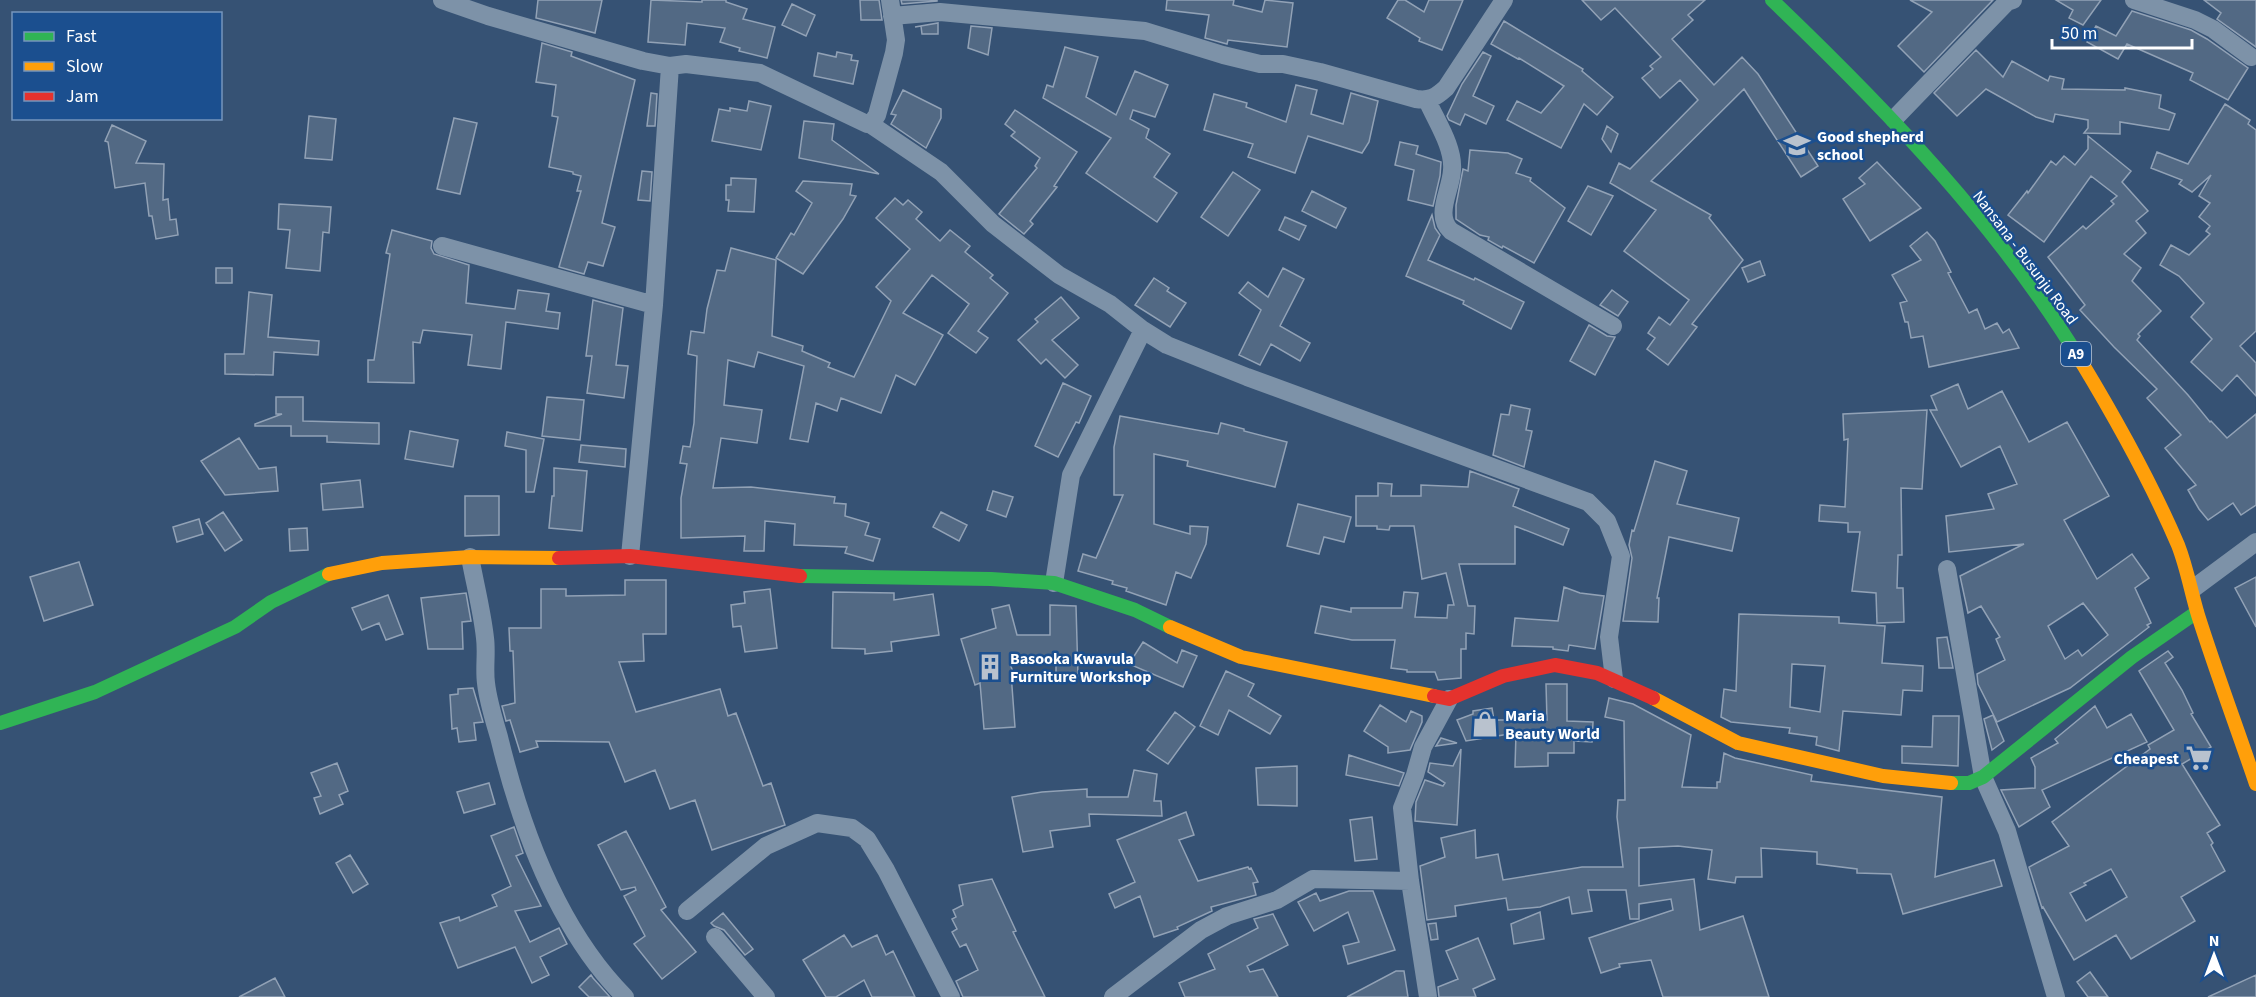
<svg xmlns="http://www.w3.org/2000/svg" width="2256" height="997" viewBox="0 0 2256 997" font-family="'Source Sans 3',sans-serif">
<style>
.building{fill:#526984;stroke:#92a2b6;stroke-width:1.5;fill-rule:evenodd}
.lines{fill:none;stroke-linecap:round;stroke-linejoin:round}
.street{stroke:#7d92a8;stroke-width:18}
.fast{stroke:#30b455;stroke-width:14}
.slow{stroke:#ff9f0a;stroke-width:14}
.jam{stroke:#e5322d;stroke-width:14}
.labels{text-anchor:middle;stroke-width:5;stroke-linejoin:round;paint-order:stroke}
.shield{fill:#1b4f8f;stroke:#bbcadd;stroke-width:1.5}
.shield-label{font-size:15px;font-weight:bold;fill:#fff}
.poi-label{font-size:16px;font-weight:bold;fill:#fff;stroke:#1b4f8f;text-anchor:start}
.street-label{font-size:16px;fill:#fff;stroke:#1b4f8f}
</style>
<rect width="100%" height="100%" fill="#365274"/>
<!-- building -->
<path class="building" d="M538,0h64l-7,33 -59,-15z
M651,0l51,2v-2h24v2l21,7 -4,10 32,8 -8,31 -28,-7 1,-3 -20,-6 5,-14 -38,-5 -2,22 -37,-3z
M860,0h19l3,20h-21z
M901,0h36v1l-35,3z
M1167,0h67l-1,5 29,7 3,-12 28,3 -6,44 -59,-7 -1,4 -22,-6 4,-23 -43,-5z
M1398,0h7l19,12 5,-12h34l-21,50 -23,-9 1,-3 -33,-20z
M1582,0h123l-17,15 5,5 -21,19 42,46 28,-28 16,17 60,92 -17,11 -57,-88 -93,92 60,34 -2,3 34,42 -51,64 5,3 -29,38 -21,-16 8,-11 -7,-5 11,-16 11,8 19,-25 -65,-49 32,-41 -46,-27 9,-20 11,6 68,-69 -18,-20 -20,18 -18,-20 11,-9 -3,-3 11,-9 -46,-49 -14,12z
M1910,0h83l-69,72 -26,-26 34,-34z
M2056,0h45l-18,25 -14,-7 4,-8z
M2204,0h52v47l-39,-28 4,-6z
M792,4l23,11 -9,21 -24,-11z
M2132,11l59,19 16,9 41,29 -20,32 -38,-20 3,-7 -66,-29 -9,15 -31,-17 9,-16 20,10z
M1504,21l79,48 -1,2 31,26 -16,18 -13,-11 -23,44 -54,-28 10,-19 24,12 23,-27 -45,-28 -1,1 -27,-15z
M938,23v11h-16l-1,-8 -6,1z
M971,26l21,2 -4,27 -20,-7z
M542,43l30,9 -1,4 64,24 -33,143 13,4 -12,39 -15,-4 -4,12 -25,-7 22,-76h-4l4,-15 -8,-2v-2l-24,-5 9,-50 -6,-1 4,-31 -20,-3z
M1065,47l33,10 -12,40 30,18 19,-44 33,14 -13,32 -22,-7 -3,9 19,10 -3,9 24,16 -16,23 23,16 -20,29 -71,-49 25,-35 -68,-40 4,-13 6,2z
M1976,50l27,27 9,-16 36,20 2,-5 14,3 -2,10 63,1v-2l36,7 -2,13 16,6 -6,16 -49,-8v12l-36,-1 4,-5v-8l-33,-6 -2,8 -17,-5 -50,-28 -29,27 -23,-23z
M837,52l15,3 -1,5 7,1 -5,23 -39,-8 4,-23 18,4z
M1483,52l8,4 -18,40 21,10 -8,18 -21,-10 -5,11 -11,-5 -2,-4 15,-32z
M1296,85l21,5 -6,24 32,10 8,-31 27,8 -9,41 -7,11 -54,-17 -13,37 -47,-16 5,-13 -49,-14 10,-36 33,9 -1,4 40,15z
M903,90l38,19v9l-15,30 -35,-24 5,-9 -5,-1z
M651,93l6,1 -2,32h-8z
M749,101l22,5 -10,44 -49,-9 7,-32 11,2v-3l17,3z
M2225,104l25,16 -2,4 8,6v201l-16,15 16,17v33l-19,-21 -15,16 -31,-29 21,-23 -21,-22 13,-14 -25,-27 -19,-11 11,-20 18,10 21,-21 -4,-3 4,-5 -11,-9 11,-14 -11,-7 12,-21 -19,17 -13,-8 3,-4 -31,-12 6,-16 31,12z
M1015,110l62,42 -23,34 3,1 -27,34 3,3 -9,10 -25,-20 38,-46 -2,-2 5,-8 -29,-22 4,-4 -10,-8z
M309,116l27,3 -4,41 -27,-2z
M454,118l23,5 -17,71 -23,-5z
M804,121l30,3 -2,16 47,34 -80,-16z
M112,125l34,16 -10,22 28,1 -1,36 5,-1 2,21 6,-1 2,16 -22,4 -4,-23h-3l-4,-33 -30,5 -7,-46 -3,-1z
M1607,126l11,8 -7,18 -9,-13z
M2088,136l43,35 -9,11 26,29 -12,10 10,12 -22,21 17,14 -9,13 29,30 -23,23 2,2 -3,4 51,55 22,27 1,-1 16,17 29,-24v91l-15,10 -8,-12 -25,17 -9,-11 -11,-19 8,-5 -31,-37 16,-13 -34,-37 10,-9 -43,-42 -34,-37 5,-5 -37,-48 35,-31 3,3 28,-25 -3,-3 6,-5 -26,-20 -47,66 -36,-27 19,-24 1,2 23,-32 5,4 8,-9 11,9 13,-16z
M1400,142l18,4 -2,8 25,8 -1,14 -7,30 -25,-6 6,-30 -19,-5z
M1470,150l38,3 14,6 -6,14 15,5 -1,3 35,27 -31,55 -31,-17 -1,2 -14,-8 1,-3 -9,-2 -24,-16v-14l7,-36 5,2z
M1877,162l44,46 -51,33 -27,-42 22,-15 -6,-6z
M642,171l10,1 -2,29 -12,-1z
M1233,172l27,18 -32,46 -27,-19z
M731,178l25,1 -2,33 -26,-1 1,-11h-3v-15h5z
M803,181l49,3 -2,11 6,1 -13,23 -40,55 -27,-16 15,-25 3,2 18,-32 -16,-12z
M1588,186l25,10 -22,39 -23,-14z
M1312,191l34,17 -10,20 -34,-17z
M895,198l8,7 5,-5 14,12 -6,7 24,22 10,-11 20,16 -5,6 28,23 -3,3 18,15 -30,38 10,7 -12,15 -28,-20 21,-29 -37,-29 -29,38 40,22 -28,50 -19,-10 -15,38 -40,-15 -4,13 -21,-8 -8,39 -18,-3 14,-73 -46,-14 -4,15 -26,-7 -4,45 38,5 -5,33 -36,-5 -8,50 38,-1 84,10 -1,6 12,1 -1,12 24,7 -4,12 15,4 -7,22 -28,-8 2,-6 -53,-2 1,-21 -30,-3 -1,30h-20l1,-15 -64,2v-40l6,-34 -7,-1 3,-17 7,1 4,-24 3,-67 -9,-2 3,-23 13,2 3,-24 10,-39 8,1 6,-23 45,12 -4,76 31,10 -1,5 28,12 -2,4 26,10 37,-76 -15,-14 34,-38 -34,-31z
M279,204l52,3 -2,26 -6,-1 -3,39 -34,-3 4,-38 -12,-1z
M1432,215l3,13 5,7 -12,25 46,20 1,-2 49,24 -13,27 -48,-25 1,-3 -58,-25z
M1285,217l21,9 -7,14 -20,-10z
M392,230l40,11 -1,7 3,6 35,11 -3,38 49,6 3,-19 31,4 -3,17 14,2 -2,16 -52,-7 -5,47 -33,-4 4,-30 -49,-5 -3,13 -7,-1 1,41 -46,-1v-22h6l16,-106 -4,-1z
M1927,232l8,9 16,31 -3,1 21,40 8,-4 8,20 12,-6 6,10 6,-4 10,19 -90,19 -6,-31 -12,2 -3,-16h-3l-5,-19 7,-2 -15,-26 29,-15 -11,-14z
M1760,261l5,14 -17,7 -6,-14z
M216,268h16v15h-16z
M1283,268l21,11 -24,47 30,17 -10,18 -29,-17 -11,21 -21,-10 22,-45 -22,-17 9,-11 20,15z
M1154,278l15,10 -2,3 19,12 -16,24 -35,-22z
M1612,290l16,12 -10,14 -18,-11z
M249,292l23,3 -4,42 51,4 -1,14 -44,-3 -1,23 -48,-1v-20h19z
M1061,297l18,21 -27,22 26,25 -13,13 -19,-19 -5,5 -23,-24 20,-18 -3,-3z
M593,300l30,8 -7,57 12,1 -4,32 -37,-5 5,-37h-6z
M1589,325l18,11 8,1 -20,38 -25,-14z
M1063,383l28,13 -12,27 -3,-1 -18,35 -23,-11z
M1958,384l10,25 34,-18 27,51 38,-20 42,74 -45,24 33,59 35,-25 17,24 -14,10 16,35 -4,2 2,2 -79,61 -73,34 -19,-38 -1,-10 28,-14 -9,-21 4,-2 -19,-31 -13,7 -8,-37 64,-32 -75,8 -3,-36 48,-7 -6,-15 29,-10 -17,-38 -39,21 -31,-57h7l-6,-14zM2083,603l25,32 -26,21 -4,-6 -13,9 -17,-33z
M276,397h27v24l76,2v21l-52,-2v-6h-36v-10h-36v-2l27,-10h-6z
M547,397l37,3 -4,40 -38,-4z
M1511,405l19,4 -4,21 6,1 -8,36 -31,-12 8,-41 8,1z
M1927,410l-5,79 -21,-1 1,67h-4l-1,33h6l1,34 -27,1 -1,-30 -24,-2 8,-59h-12v-9l-29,-2 1,-16 25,2 3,-68 -4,1 -1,-26z
M1120,416l98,18 3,-11 23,6v2l43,11 -12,45 -88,-21 1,-5 -34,-7v70l36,10v-8l18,1 -2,17 -15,34 -15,-6 -10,33 -40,-14 1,-3 -15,-4 1,-3 -35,-10 5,-17 13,4 27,-63h-9v-48z
M410,431l48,9 -5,27 -48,-8z
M507,432l37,7 -10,53h-8v-42l-21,-4z
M239,438l20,31 17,-2 2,24 -53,4 -24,-34z
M581,445l45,4 -1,18 -46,-5z
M1655,461l32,10 -10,33 62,14 -7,33 -63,-14 -12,61h2l-1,24 -35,-1 9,-63 -3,-13 3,-15 2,1z
M554,468l33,3 -5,60 -33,-3 3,-32h2z
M1470,471l49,18 -6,17 56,23 -6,16 -48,-19v38h-56l9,42h7l-1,28 -8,-1v16h-5v29l-23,2 -3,-8h-28v-2l-16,-2 4,-28h-43l-37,-7 6,-27 30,6v-4h51l2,-16 14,1 -3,24 32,1 1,-13h6l-8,-32 -24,6 -8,-53h-24l-1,4 -12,-1v-3h-21v-30h22v-13l14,1 -1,12h30v-11l47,2z
M360,480l3,27 -40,3 -2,-26z
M993,491l20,6 -7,20 -19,-7z
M465,496h34v39l-34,1z
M1298,504l53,13 -7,25 -20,-5 -5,17 -32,-8z
M223,512l19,28 -17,11 -19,-28z
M941,512l26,13 -8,16 -26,-14z
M199,519l4,15 -26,8 -4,-15z
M307,528l1,22 -18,1 -1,-22z
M79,562l14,43 -49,16 -14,-44z
M2256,577v50l-21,-39z
M625,580h41v54h-23l1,27 -25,1 17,50 84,-23 8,27 8,-3 27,73 8,-3 14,42 -73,25 -17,-50 -25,9 -15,-39 -30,12 -16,-40 -73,-1 2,6 -18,5 -10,-32 -4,1 -4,-15 13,-3 -2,-52h-3l-1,-23h32v-39h25v7l59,-1z
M1564,587l16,6 24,3 -9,53 -26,-4 -1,6 -15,-2v-2l-41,-1 3,-28 43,3z
M770,589l7,59 -32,4 -4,-26 -8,1 -2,-22 14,-2 -1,-11z
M833,592l61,1v7l39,-6 6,41 -48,7 1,9 -27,3v-5l-33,-1z
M466,593l5,28 -9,1 1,27h-35l-7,-51z
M388,595l15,39 -17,6 -7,-17 -17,7 -10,-22z
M1009,605l8,30h33v-30l26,1 2,70 -22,1v-13h-46l3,8 -2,1 4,54 -31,2 -4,-46 -5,2 -14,-46 35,-11 -4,-19z
M1739,614l100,3v6l46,3 -3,37 41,3 -1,25 -19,-1 -2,25 -58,-4 -4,40 -23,-6 1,-8 -28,-4 1,-5 -59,-6 -10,-5 3,-28 12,2zM1792,664l33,2 -5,46 -30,-5z
M1947,637l6,31h-14l-2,-30z
M1143,642l34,21 5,-13 15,6 -14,31 -54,-23z
M2168,651l5,6 -8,6 17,27 11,23 -2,1 20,33 -29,17 38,61 -13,8 6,10 -2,2 14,26 -44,26 14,24 -64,38 -15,-24 -42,25 -31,-53 -1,1 -13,-41 40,-21 -17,-24 98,-73 -2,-4 26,-15 -35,-59zM2111,869l16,28 -41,24 -16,-28 16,-8 -2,-2z
M1226,671l28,13 -6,12 33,20 -11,18 -41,-24 -11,25 -18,-9z
M1546,684h21v37l26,1 -1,20 -18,-1v12h-26v13l-33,1 1,-34 -50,8 -9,-21 16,-6v-3l19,-3 2,12h53z
M473,688l10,34 -9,1 2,17 -17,2 -2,-14 -5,1 -2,-34 8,-1v-5z
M1609,698l24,6 58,31 -9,52 35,1v-6h3l4,-29 11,5 77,17 -1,6 131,16 -7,80 59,-17 8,26 -99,28 -12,-40 -34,-1v-4l-40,-5v-12l-56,-4 1,29h-26l-1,6 -27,-4 4,-29 -34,-4 -39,2v38l55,-7 6,51 43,-14 26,81h-106l-12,-37 -32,4 1,3 -19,6 -12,-35 84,-28 -2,-11 -32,5v15h-9l-4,-29h-38l4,21 -20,3 -3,-17 -29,10 -32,3 -2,-12 -51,8 1,10 -29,4 -7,-54 25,-9 -4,-19 34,-8 1,28 22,-4 5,26 79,-13h41l-6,-50 1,-17h7l-1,-79 -19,-4z
M1380,705l26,17 5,-11 11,5v6l-12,28 -22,3v-6l-24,-16z
M2095,706l12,22 24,-14 16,28 -105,48 8,17 -31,20 -18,-37 34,-2v-21l-4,-9 27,-15 -3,-4z
M1175,712l20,15 -27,37 -21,-14z
M1993,715l11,26 -12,9 -8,-31z
M1933,716h26l-1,50 -56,-3v-17l30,1z
M1441,738l16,5 -21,3z
M1461,749l-4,76 -42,-4 1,-19 9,-22 18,6 2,-3 -17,-11 2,-9 23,3z
M1349,755l55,18 -5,13 -53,-11z
M337,763l11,28 -9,4 4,9 -23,10 -6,-16 7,-2 -10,-23z
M1297,766v40l-39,-1 -2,-37z
M1134,770l23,4 -3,27h7l1,15 -73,-2 1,12 -40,5 3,16 -30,5 -11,-55 30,-5 45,-3v8h41z
M489,783l6,21 -31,9 -7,-21z
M1186,812l8,23 -15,5 19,41 50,-14 1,2 2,-1 7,14 -5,1 3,12 -45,12 1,4 -35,16 1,2 -24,8 -14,-41 -25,12 -6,-14 26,-12 -18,-42z
M1372,817l5,42 -22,2 -5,-41z
M514,827l9,26 -7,3 25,50 -26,5 15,31 29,-14 8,16 -27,13 9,18 -17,8 -17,-36 -57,21 -18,-45 19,-6 1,4 37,-15 -5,-11 19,-9 -20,-50z
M626,831l40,76 -5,3 35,42 -34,27 -28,-35 11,-8 -21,-40 12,-6 -1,-3 -14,3 -23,-45z
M350,855l18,29 -15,9 -17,-30z
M992,879l24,52 -3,1 32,65h-82l-7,-16 22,-11 -12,-26 -6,3 -8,-15 5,-3 -5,-10 4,-2 -3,-7 10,-5 -4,-20z
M1349,891h24l22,59 -47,14 -5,-18 16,-4 -11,-30 -34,19 -16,-29 18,-9 4,8z
M1540,912l4,27 -30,5 -3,-20z
M723,913l30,36 -8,6 -21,-25 -10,-4 -3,-3z
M1273,914l15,31 -41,21 3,6 13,-3 15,28h-93l-6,-14 36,-14 -7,-15 50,-26 -4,-9z
M1436,923l2,16 -7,1 -3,-16z
M844,935l8,12 25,-12 9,20 7,-4 22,46h-43l-8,-17 -28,17h-10l-23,-37z
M1478,938l17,41 -22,10 3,8h-37l-1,-10 20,-8 -12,-28z
M1396,971h8l4,26h-61z
M2090,972l18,25h-20l-11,-15z
M591,975l2,3 17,19h-21l-10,-10z
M2256,975v22h-48z
M275,978l10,19h-46z"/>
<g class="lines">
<!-- street -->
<path class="street" d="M442,0l46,16 155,45 27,5 16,-2 74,9 107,51 6,-3 4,-6 17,-62 2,-13 -6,-40
M2134,0l61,20 18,9 38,28
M892,16l48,-4 205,19 78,24 37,9h23l37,8 96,27c14,2 20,-2 30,-11l58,-88
M1427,100c9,21 27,47 25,70 -1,21 -18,45 -1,61l162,95
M1894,119l113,-117 6,-2
M870,124l71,48 52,52 66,51 51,29 33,26 24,15 80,32 341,125 19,19 14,35 -12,81 5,42
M442,246l212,59
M630,556l24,-251 16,-239
M470,557c5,27 12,54 15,81 2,15 -1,30 1,45 2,18 8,37 13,54 22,91 59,193 126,260
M1947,569l36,208 24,54 49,166
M1054,583l17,-108 72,-145
M2194,588l62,-46
M687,911l79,-65 51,-23 35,5 15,11 19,31 65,127
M715,937l51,60
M1113,997l88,-67 26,-14 50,-16 36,-21 97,2
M1428,997l-18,-116 -8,-73 13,-33 8,-28 26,-48"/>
<!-- fast -->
<path class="fast" d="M1772,0c115,110 227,226 310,363
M800,576l191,3 63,4 81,27 35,17
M0,723l95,-31 140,-65 36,-25 58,-28
M1951,783h18l14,-6 149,-120 65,-45"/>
<!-- slow -->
<path class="slow" d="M2082,363c35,58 69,119 96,182 9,23 13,47 20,70 18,57 39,113 58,169
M329,574l53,-11 88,-6 89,1
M1170,627l71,30 193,39
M1653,698l85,45 145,33 68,7"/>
<!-- jam -->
<path class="jam" d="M559,558l71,-2 170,20
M1434,696l15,3 54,-23 52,-11 42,8 56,25"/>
</g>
<!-- icons -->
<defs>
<g id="school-bare" transform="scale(2.07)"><path d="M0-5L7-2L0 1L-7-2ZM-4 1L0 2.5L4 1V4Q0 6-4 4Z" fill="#b9c2ce" stroke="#1b4f8f" stroke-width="2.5" paint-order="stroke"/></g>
<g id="building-bare" transform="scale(2.07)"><path d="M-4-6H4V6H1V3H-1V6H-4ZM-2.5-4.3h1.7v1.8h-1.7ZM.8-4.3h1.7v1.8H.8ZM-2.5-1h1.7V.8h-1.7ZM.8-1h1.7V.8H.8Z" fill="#b9c2ce" stroke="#1b4f8f" stroke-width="2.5" paint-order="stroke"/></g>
<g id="shop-bare" transform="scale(2.07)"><path d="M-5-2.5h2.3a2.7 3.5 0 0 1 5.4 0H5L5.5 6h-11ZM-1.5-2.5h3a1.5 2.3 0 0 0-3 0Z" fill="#b9c2ce" stroke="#1b4f8f" stroke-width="2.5" paint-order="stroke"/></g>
<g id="supermarket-bare" transform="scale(2.07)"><path d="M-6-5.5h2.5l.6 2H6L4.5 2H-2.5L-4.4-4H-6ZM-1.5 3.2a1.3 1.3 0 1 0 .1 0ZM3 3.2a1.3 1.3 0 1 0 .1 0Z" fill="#b9c2ce" stroke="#1b4f8f" stroke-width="2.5" paint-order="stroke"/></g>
</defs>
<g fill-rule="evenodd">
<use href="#school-bare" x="1797" y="145"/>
<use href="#building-bare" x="990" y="667"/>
<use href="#shop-bare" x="1485" y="724"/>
<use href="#supermarket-bare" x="2199" y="758"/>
</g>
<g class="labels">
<!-- shield labels -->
<rect class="shield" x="2061" y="342" width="30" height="24" rx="4.5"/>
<g class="shield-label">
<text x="2076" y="359">A9</text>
</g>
<!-- poi labels -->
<g class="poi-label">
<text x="1817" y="142">Good shepherd<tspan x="1817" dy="18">school</tspan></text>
<text x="1010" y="664">Basooka Kwavula<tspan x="1010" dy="18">Furniture Workshop</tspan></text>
<text x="1505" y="721">Maria<tspan x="1505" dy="18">Beauty World</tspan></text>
<text x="2179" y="764" text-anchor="end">Cheapest</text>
</g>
<!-- street labels -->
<g class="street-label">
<text transform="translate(2026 257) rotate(53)" y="6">Nansana - Busunju Road</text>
</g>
</g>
<!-- legend -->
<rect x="12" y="12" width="210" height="108" fill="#1b4f8f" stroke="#7695bc" stroke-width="1.5"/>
<rect x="24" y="32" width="30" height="9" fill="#30b455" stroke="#7695bc" stroke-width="1.5"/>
<text x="66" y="42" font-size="18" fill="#ffffff">Fast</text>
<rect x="24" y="62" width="30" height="9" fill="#ff9f0a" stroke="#7695bc" stroke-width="1.5"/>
<text x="66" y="72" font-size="18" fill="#ffffff">Slow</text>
<rect x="24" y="92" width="30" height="9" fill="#e5322d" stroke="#7695bc" stroke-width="1.5"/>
<text x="66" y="102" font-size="18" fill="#ffffff">Jam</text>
<!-- north arrow -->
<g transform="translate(2214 955)" stroke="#1b4f8f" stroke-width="4.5" paint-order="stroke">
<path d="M0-4.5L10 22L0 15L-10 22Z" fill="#ffffff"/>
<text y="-9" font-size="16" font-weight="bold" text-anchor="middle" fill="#ffffff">N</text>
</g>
<!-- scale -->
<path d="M2052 39v9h140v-9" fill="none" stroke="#ffffff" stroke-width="3"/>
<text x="2061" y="39" font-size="18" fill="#ffffff" stroke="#1b4f8f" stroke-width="4.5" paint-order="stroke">50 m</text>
</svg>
